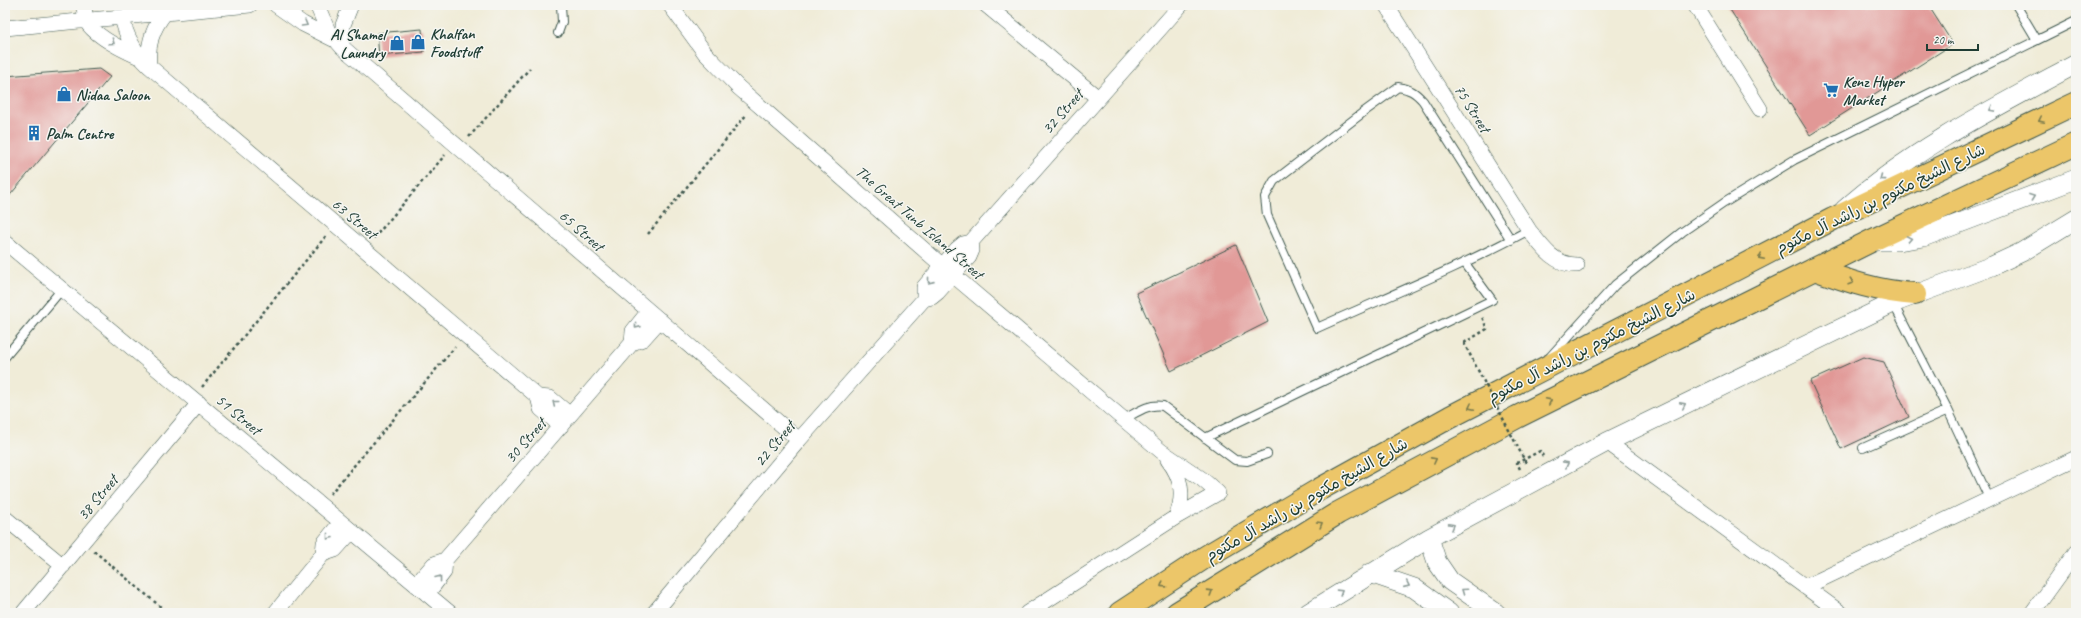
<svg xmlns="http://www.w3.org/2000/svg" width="2081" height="618" viewBox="0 0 2081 618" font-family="Caveat,'Playpen Sans Arabic',sans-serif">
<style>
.building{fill:#e19896}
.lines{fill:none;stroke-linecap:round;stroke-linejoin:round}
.service-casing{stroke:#3e574d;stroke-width:10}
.minor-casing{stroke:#3e574d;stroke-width:16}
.tertiary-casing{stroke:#3e574d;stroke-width:20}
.primary-casing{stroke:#3e574d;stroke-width:24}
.path{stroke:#3e574d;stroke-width:2.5;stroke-dasharray:3 3;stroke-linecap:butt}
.service{stroke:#fff;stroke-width:8}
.minor{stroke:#fff;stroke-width:15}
.tertiary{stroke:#fff;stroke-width:19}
.primary{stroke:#ecc669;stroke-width:22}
.path-bridge{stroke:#3e574d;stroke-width:2.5;stroke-dasharray:3 3;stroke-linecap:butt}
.oneway{stroke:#8f9e9a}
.oneway2{stroke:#7b7b4c}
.labels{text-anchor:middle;stroke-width:3;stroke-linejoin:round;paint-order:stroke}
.poi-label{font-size:16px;font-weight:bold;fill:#1f3d34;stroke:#f6f6f2;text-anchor:start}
.street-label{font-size:16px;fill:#1f3d34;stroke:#f6f6f2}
</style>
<rect width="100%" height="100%" fill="#f6f6f2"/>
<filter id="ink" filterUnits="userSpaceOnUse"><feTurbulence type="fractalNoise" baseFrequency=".025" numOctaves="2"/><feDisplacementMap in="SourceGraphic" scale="8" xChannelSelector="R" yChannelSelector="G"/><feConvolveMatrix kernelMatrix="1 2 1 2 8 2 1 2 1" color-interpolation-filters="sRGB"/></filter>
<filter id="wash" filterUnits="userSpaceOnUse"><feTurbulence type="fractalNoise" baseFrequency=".012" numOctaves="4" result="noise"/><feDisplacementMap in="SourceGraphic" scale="16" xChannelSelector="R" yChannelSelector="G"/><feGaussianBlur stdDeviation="0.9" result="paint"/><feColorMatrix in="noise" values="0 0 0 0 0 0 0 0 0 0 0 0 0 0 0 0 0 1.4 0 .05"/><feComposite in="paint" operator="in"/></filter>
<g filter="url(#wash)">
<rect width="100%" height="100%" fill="#f0ecd8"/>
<g id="blocks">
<!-- building -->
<path class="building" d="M1727,5h201l25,39 -143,91z
M422,29l2,23 -45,4 -2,-23z
M99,69l11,8 -105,124v-125z
M1236,245l32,77 -97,49 -35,-78z
M1863,357l21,5 25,55 -68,32 -31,-68z"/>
</g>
</g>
<g filter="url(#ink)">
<use href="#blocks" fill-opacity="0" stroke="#3e574d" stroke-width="1"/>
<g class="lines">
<!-- service casing -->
<g class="service-casing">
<path id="service" d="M2016,5l21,35
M558,33l4,-11 -1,-17
M1511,240l-88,-139c-8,-9 -13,-12 -25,-14l-33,24 -91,70 -9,16 2,18 50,113c71,-32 144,-61 212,-98
M1893,303l55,107 41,88
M5,357l57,-68
M1549,358l66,-73 67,-53 42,-29 70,-43 282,-139
M1124,419c12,-6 25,-16 39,-13l72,54 12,1 20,-7
M1205,438l287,-138 -28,-38
M1863,448l85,-38"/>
</g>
<!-- minor casing -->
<g class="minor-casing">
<path id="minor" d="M84,5c1,4 0,12 2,16 9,15 37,29 53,36
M276,5l27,19 30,15
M317,5l11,26 14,16 457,393
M670,5l35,48 33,34 215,188 208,176 41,28 16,14 -42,24 -149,96
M986,5l112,93
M1386,5l143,225c13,17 25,35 48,35
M1695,5l65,104
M122,17c4,20 12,35 27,49l389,331 3,12 20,17
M5,28l245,-23
M342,47l1,-22 8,-20
M149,66c-2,-21 3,-37 16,-53
M5,242l445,371
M924,299v-12l33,-38 6,-5 8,-2 210,-237
M632,343l1,-12 16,-20
M538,397l12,1 20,17
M1607,442l234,171
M1168,460c14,18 17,36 8,57
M5,518l58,48
M323,554l1,-11 17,-21
M416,585l18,-21 11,-4 187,-217 11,-4 17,-19
M1805,587l271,-129
M427,594l17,-22 1,-12
M23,613l176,-210
M275,613l48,-59 12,-4 17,-19
M654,613l145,-173 125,-141 8,-2 6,-5 31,-35 3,-7 -1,-8
M2032,613l44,-61"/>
</g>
<!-- tertiary casing -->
<g class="tertiary-casing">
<path id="tertiary" d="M1844,210c68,-61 152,-103 232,-146
M1871,241h26l26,-4 153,-58
M1429,538l8,24 13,19 46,32
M1370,573l44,15 35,25
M1308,613l121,-75 178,-96 286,-139 99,-37 30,-14 54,-33"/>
</g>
<!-- primary casing -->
<g class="primary-casing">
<path id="primary" d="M1814,269c33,12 66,23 101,25
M1120,613l87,-57 113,-67 130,-72 383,-198 243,-116
M1177,613l161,-100 179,-96 354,-176 205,-97"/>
</g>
<!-- path -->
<path class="path" d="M469,137l61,-69
M648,234l99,-120
M374,238l71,-83
M1464,343l23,-14 -5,-12
M202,387l124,-151
M1520,469l-3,-6 23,-12 3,5
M330,494l125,-147
M94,551l74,62"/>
<!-- service -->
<use href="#service" class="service"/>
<!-- minor -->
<use href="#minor" class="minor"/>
<!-- tertiary -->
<use href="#tertiary" class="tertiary"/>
<!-- primary -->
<use href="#primary" class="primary"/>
<!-- path-bridge -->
<path class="path-bridge" d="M1464,343l63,122"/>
</g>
<!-- one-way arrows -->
<defs><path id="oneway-chevron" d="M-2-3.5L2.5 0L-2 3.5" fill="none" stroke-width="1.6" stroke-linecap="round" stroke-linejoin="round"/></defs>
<g class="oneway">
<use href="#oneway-chevron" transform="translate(305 24) rotate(30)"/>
<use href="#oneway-chevron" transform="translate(112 42) rotate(35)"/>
<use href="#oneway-chevron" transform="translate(1992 109) rotate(151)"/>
<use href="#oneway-chevron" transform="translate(1882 178) rotate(143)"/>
<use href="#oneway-chevron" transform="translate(2032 197) rotate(-20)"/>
<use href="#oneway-chevron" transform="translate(1909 239) rotate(-10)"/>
<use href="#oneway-chevron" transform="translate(930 281) rotate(129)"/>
<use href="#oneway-chevron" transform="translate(637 326) rotate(129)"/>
<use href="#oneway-chevron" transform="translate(555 403) rotate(-141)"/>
<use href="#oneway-chevron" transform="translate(1683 405) rotate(-26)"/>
<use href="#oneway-chevron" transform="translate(1566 464) rotate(-28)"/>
<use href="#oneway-chevron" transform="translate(1452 526) rotate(-29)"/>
<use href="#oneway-chevron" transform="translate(329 537) rotate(128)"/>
<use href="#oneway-chevron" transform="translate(439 578) rotate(-52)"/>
<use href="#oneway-chevron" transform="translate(1407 585) rotate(24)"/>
<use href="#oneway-chevron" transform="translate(1464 591) rotate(-145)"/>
<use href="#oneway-chevron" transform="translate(1340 592) rotate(-32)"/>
</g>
<g class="oneway2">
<use href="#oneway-chevron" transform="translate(2041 120) rotate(154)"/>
<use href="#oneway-chevron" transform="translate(1761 257) rotate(153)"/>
<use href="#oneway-chevron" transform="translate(1851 282) rotate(18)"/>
<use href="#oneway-chevron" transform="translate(1549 401) rotate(-27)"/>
<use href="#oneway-chevron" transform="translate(1471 407) rotate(153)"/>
<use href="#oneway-chevron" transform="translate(1434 460) rotate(-28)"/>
<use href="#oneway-chevron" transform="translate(1320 524) rotate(-31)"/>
<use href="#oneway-chevron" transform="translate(1163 585) rotate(147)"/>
<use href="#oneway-chevron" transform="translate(1210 592) rotate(-32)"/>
</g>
</g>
<!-- icons -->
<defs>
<g id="shop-bare" transform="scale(1.2)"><path d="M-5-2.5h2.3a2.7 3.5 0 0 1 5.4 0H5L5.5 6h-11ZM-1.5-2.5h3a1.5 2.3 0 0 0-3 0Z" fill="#1f6fb2" stroke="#f6f6f2" stroke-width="2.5" paint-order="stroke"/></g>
<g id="supermarket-bare" transform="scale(1.2)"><path d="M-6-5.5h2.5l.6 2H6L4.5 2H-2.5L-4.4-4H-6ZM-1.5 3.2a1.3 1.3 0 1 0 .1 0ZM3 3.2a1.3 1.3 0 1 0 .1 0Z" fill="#1f6fb2" stroke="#f6f6f2" stroke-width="2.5" paint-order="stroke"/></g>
<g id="building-bare" transform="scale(1.2)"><path d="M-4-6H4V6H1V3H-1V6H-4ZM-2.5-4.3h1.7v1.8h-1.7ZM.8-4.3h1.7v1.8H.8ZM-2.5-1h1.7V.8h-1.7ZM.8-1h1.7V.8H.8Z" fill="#1f6fb2" stroke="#f6f6f2" stroke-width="2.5" paint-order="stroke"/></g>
</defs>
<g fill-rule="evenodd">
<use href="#shop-bare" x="418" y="42"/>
<use href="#shop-bare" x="397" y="43"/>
<use href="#supermarket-bare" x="1831" y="90"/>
<use href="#shop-bare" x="64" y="94"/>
<use href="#building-bare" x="34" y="133"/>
</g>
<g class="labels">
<!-- poi labels -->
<g class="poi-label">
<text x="430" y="39">Khalfan<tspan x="430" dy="18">Foodstuff</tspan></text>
<text x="385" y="40" text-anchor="end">Al Shamel<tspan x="385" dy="18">Laundry</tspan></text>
<text x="1843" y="87">Kenz Hyper<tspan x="1843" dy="18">Market</tspan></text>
<text x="76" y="100">Nidaa Saloon</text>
<text x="46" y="139">Palm Centre</text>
</g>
<!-- street labels -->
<g class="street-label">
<text transform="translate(1473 108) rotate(58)" y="6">75 Street</text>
<text transform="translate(1062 111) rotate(-49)" y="6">32 Street</text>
<text transform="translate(1880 198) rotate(-26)" y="6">شارع الشيخ مكتوم بن راشد آل مكتوم</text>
<text transform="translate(355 218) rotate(40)" y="6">63 Street</text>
<text transform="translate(920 222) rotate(41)" y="6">The Great Tunb Island Street</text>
<text transform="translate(582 230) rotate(41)" y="6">65 Street</text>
<text transform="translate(1591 345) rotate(-27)" y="6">شارع الشيخ مكتوم بن راشد آل مكتوم</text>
<text transform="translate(239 414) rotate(40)" y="6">51 Street</text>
<text transform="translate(525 440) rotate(-49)" y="6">30 Street</text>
<text transform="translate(774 443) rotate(-50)" y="6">22 Street</text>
<text transform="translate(97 497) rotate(-50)" y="6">38 Street</text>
<text transform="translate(1306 499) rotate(-30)" y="6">شارع الشيخ مكتوم بن راشد آل مكتوم</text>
</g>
</g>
<!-- margin -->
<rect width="2081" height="618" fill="none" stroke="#f6f6f2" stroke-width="20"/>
<!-- scale -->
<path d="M1927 44v6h51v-6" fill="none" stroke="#1f3d34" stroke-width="2"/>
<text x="1933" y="44" font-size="12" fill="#1f3d34" stroke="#f6f6f2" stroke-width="3" paint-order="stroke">20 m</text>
</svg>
